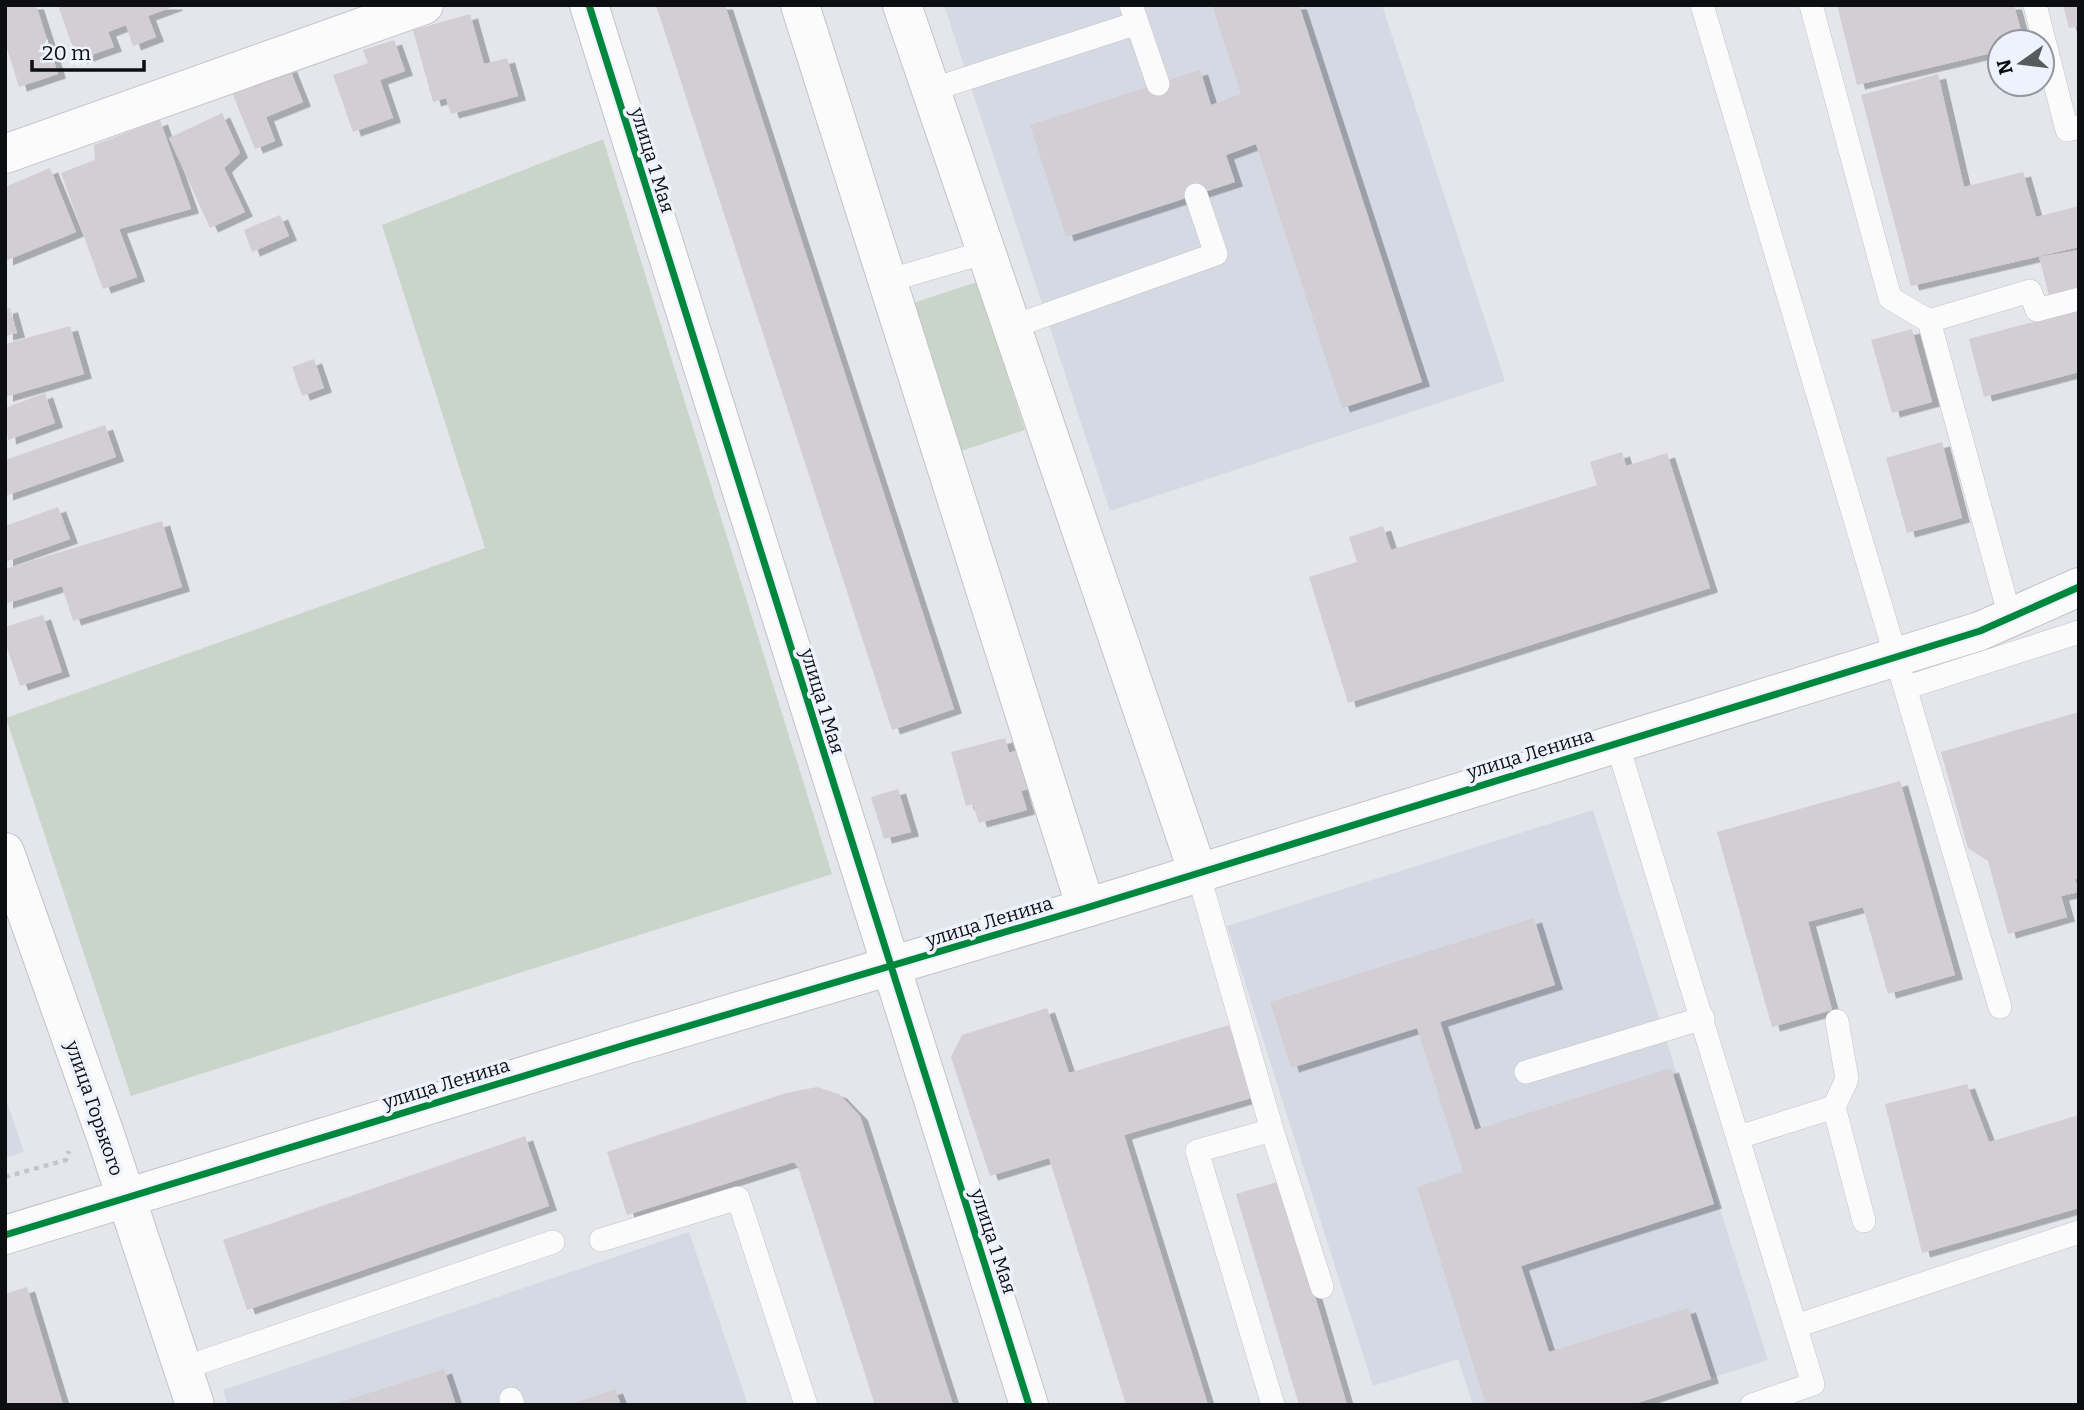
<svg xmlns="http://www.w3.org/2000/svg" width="2084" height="1410" viewBox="0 0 2084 1410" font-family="Bitter,serif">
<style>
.built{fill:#d4d9e4}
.green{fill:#cad5ca}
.building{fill:#d3ced4;filter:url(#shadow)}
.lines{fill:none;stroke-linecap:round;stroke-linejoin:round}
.lane-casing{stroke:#c2c3c8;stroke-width:24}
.street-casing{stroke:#c2c3c8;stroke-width:40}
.path{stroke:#c4c5c6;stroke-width:4.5;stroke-dasharray:5 5;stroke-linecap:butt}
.lane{stroke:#fbfbfc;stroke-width:23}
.street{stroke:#fbfbfc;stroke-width:38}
.cycleway-casing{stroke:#edf2fc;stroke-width:11}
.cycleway{stroke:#00873e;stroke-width:7}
.labels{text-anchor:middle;stroke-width:7;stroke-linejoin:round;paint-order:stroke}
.street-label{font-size:19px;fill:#0d0e11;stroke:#edf2fc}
</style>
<defs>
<filter id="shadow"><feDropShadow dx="8" dy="4.5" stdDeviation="0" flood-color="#0004"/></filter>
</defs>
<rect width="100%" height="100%" fill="#e4e6ec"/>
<!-- built -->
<path class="built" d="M944,5h438l123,376 -395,130z
M1593,810l175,550 -142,45h-153l-15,-46 -85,27 -146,-460z
M5,1096l19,56 -19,6z
M689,1232l59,173h-520l-5,-15z"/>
<!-- green -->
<path class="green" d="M603,139l229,735 -701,222 -125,-378 479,-170 -103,-323z
M977,282l48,148 -67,22 -48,-148z"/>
<!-- building -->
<path class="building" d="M5,5h31l22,69 -39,13 -14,-45z
M58,5h117v1l-27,10 8,21 -23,9 -7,-21 -18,7 6,15 -37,13z
M656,5h69l229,704 -62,21z
M1212,5h87l123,377 -80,26 -86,-264 -30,11 9,27 -169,55 -36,-112 170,-55 11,35 30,-11z
M1837,5h177l10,37h-24v9l-143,34z
M2063,5h16v21l-10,2z
M470,14l14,50 23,-6 11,38 -67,18 -5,-16 -13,4 -20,-72z
M394,40l11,31 -25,9 13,38 -40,14 -20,-57 35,-12 -5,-13z
M289,67l14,35 -37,15 9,24 -20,8 -24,-59z
M1938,74l26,113 59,-15 13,45 43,-11v41l-168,39 -50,-191z
M222,113l18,40 -16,15 21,44 -35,16 -41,-90z
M160,120l31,89 -72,20 18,48 -34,12 -42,-116 34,-13 -1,-15z
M50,168l26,64 -71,29v-74z
M280,215l9,21 -37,16 -8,-22z
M2079,250v39l-30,7 -10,-39z
M10,308l7,25 -12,3v-27z
M2079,310v62l-95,25 -15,-58z
M70,326l14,48 -79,23v-53z
M1912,329l20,73 -40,11 -21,-73z
M314,359l10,29 -22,8 -10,-29z
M45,393l10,30 -47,17 -3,-32z
M105,425l11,32 -111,39v-36z
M1942,442l20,76 -55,15 -21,-75z
M1622,452l4,14 41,-13 43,135 -362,115 -39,-126 48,-15 -8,-25 34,-11 8,24 206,-65 -7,-23z
M58,507l12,32 -65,23v-36z
M162,521l20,66 -109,34 -11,-35 -57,18v-35z
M43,615l19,57 -42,14 -15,-44v-15z
M2079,712v166l-4,1 4,13 -18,4 6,21 -59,17 -20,-73 -20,-13 -27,-96z
M1005,738l4,15 12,-4 10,39 -10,3 6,19 -48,13 -6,-19 -7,2 -15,-54z
M1900,781l55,194 -67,19 -25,-87 -55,15 24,88 -60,17 -55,-195z
M898,789l13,43 -27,7 -13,-42z
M1534,918l21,67 -115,37 35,108 196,-62 43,136 -193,62 28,86 139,-44 23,71 -80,26h-145l-69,-218 46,-15 -46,-144 -126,40 -21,-66z
M1047,1008l22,65 160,-48 22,73 -127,37 84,270h-82l-77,-247 -59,18 -39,-119 11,-22z
M1967,1084l22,58 90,-27v93l-157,45 -37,-149z
M817,1087l22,7 21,22 93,289h-78l-77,-238 -4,-5 -167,53 -20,-63 179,-59z
M525,1136l24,70 -302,104 -24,-70z
M1281,1181l66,224h-48l-63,-211z
M27,1287l36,118h-58v-111z
M444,1369l12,36h-121v-1z
M615,1389l6,16h-49v-1z"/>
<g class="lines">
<!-- lane casing -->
<g class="lane-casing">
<path id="lane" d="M1131,5l27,79
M1702,5l298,1002
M1811,5l79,293 39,23
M2035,5l32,125 12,-3
M931,90l206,-67
M887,281l99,-29
M1012,327l204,-73 -20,-59
M2010,617l-81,-296 101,-30 7,19 42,-11
M1905,688l174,-56
M1617,743l196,641 -61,21
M1198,873l74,257 -75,21 76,254
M1526,1072l177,-54
M1834,1107l30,114
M1272,1130l50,157
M1739,1137l95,-30 13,-28 -10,-58
M601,1240l137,-42 68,207
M1796,1326l283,-94
M184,1368l369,-126
M511,1399l2,6"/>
</g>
<!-- street casing -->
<g class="street-casing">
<path id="street" d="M589,5l440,1400
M800,5l286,903
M902,5l296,868
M5,154l419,-149
M5,852l101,285 89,268
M5,1235l623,-191 458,-136 894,-277 99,-44"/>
</g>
<!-- path -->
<path class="path" d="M5,1177l61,-17 3,-9"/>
<!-- lane -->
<use href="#lane" class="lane"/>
<!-- street -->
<use href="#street" class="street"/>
<!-- cycleway casing -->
<g class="cycleway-casing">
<path id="cycleway" d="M589,5l440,1400
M5,1235l623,-191 458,-136 894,-277 99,-44"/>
</g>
<!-- cycleway -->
<use href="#cycleway" class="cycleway"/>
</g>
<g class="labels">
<!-- street labels -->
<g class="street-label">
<text transform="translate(653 160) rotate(73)" y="7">улица 1 Мая</text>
<text transform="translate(823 701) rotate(73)" y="7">улица 1 Мая</text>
<text transform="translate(1530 753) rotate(-17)" y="7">улица Ленина</text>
<text transform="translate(989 921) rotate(-17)" y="7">улица Ленина</text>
<text transform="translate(446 1083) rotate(-17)" y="7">улица Ленина</text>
<text transform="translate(95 1108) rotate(71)" y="7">улица Горького</text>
<text transform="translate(994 1241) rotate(72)" y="7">улица 1 Мая</text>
</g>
</g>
<!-- border -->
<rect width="2084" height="1410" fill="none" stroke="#0d0e11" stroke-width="14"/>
<!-- north arrow -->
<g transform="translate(2021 63) rotate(256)"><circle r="33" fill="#edf2fc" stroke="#93979e" stroke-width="2"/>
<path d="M0-5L12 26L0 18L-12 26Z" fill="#585a5e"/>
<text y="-10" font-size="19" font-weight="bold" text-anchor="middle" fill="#0d0e11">N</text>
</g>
<!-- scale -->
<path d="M32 60v10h112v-10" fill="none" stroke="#0d0e11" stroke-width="3.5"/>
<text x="42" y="60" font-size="21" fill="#0d0e11" stroke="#edf2fc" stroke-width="5" paint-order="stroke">20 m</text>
</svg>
